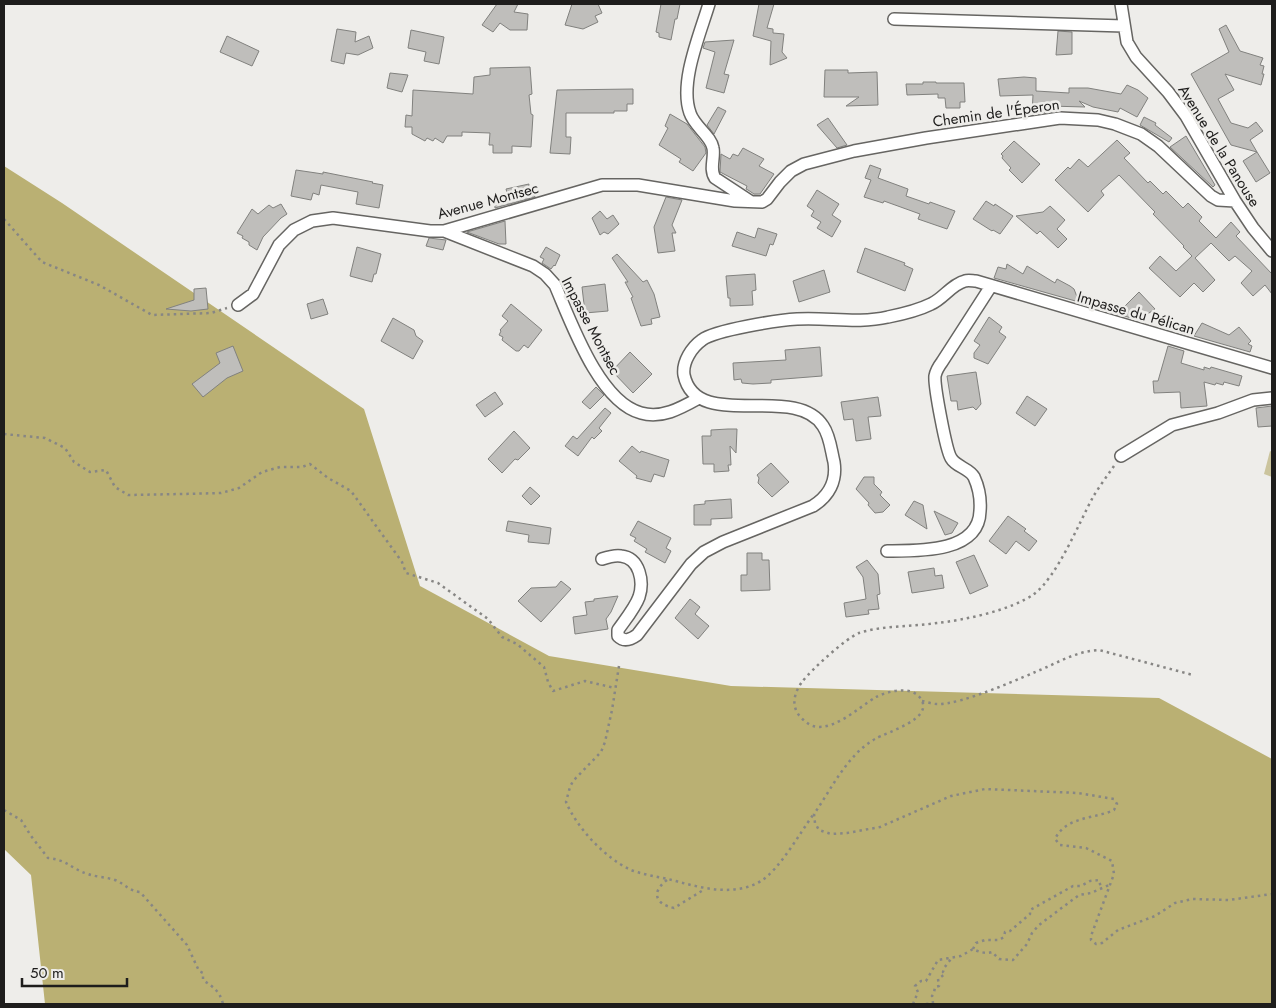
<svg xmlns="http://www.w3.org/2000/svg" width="1276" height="1008" viewBox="0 0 1276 1008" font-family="Jost,sans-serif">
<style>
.green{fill:#cbc49d}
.forest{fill:#bab073}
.building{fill:#bfbebb;stroke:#81817e}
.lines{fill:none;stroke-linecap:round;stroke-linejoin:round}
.minor-casing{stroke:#666562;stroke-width:14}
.path{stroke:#878684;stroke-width:2.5;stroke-dasharray:2.5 4;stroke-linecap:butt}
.minor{stroke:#fff;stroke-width:11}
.labels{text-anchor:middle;stroke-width:5;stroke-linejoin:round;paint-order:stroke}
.street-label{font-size:15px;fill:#1e1d1c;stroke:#eeedea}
</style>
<rect width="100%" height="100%" fill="#eeedea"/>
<!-- green -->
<path class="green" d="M1270,451l2,1v25l-8,-3z"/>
<!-- forest -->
<path class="forest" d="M4,166l58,37 302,206 56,177 129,70 182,30 428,12 113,61v245h-1227l-14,-129 -27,-26z"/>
<!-- building -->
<path class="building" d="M497,4h21l-4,8 14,2 -1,16h-17l-10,-7 -7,9 -11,-7z
M572,4h26l4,9 -7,3 3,6 -15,7 -18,-4z
M661,4h19l-3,15h-2l-4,21 -12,-3v-4l-3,-1z
M759,4h15l-7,24 6,1v4l11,1 -2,18 5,6 -17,7 1,-24 -18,-5z
M1226,25l14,26 23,7 -3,7 4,1 -2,8h2l-3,11 -36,-11 9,16 -16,9 13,24 17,5 8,-6 7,9 -13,9 7,12 -26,-7 -40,-71 38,-22 -10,-23z
M337,29l19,3 -1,10 14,-6 4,12 -15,7 -12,-2 -2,11 -13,-3z
M411,30l33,7 -5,27 -15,-3 2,-9 -18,-4z
M1058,31l14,1v22l-16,1z
M227,36l32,15 -7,15 -32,-14z
M734,40l-10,34 5,1 -5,18 -18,-5 9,-36 -12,-4 2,-6z
M530,67l2,27 -3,1 2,19 2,1 -2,32 -19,-1v7h-19v-8h-4l1,-12 -28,-1v4h-15l-4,7 -8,-5 -2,3 -6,-3 -2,3 -13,-7v-7h-7l1,-12 6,1 1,-26 60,4 1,-17 16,-2v-7z
M825,70h23v3l29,-1 1,33 -32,1 13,-9h-35z
M390,73l18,2 -6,17 -15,-4z
M1024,77l12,1v13l33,2v-5h19l33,6 6,-9 11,5 10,8 -11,19 -17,-9 -2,4 -25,-5 -14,-6 6,6 -36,-1v6l-17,2 1,-19 -33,1 -2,-17z
M923,82h13v1h28l1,19h-5v6h-14l-1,-10h-7v-4l-31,1 -1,-11h17z
M633,89v15h-6v7h-13v2h-48v24h5l-1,17 -20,-1 7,-63z
M718,107l8,4 -12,23 -7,-9z
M670,114l17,10 18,23 1,6 -13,18 -14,-9 2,-3 -22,-14 9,-17 -3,-2z
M1144,117l12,6 -1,2 17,13 -3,4 -29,-17z
M828,118l19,27 -10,3 -20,-23z
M1186,136l29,49 -2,2 -43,-40z
M1117,140l13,13 -6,5 24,25 2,-2 13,13 3,-3 17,17 5,-5 14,14 -3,4 17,17 15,-16 9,10 -4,4 36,38v20l-7,-9 -12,11 -12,-13 11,-12 -17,-15 -6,5 -18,-18 -16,15 20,22 -12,12 -9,-9 -14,14 -31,-29 11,-12 16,15 16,-15 -9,-9 1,-1 -31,-32 2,-2 -36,-37 -18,16 3,4 -16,17 -33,-32 13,-13 2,2 9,-10 9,8z
M1014,141l26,23 -18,19 -13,-13 2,-2 -9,-10 1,-2 -2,-2z
M743,148l21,11 -5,7 15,8 -14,20h-6l-6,-4 -2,-1 1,-3 -27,-14 1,-18 9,5 3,-5 5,2z
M1257,152l13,21 -14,9 -13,-21z
M870,165l11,4 -3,9 30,11 -2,7 23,8 1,-2 25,9 -8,18 -29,-10 2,-5 -36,-13 -1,2 -19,-6 7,-17 -6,-2z
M296,170l27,4v-2l50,10 -1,1 11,2 -4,23 -23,-4 2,-12 -37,-7 -2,10 -6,-2 -2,7 -20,-4z
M529,184l-1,6h5l2,7 -40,11 -1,-12h14l-2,-7z
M817,190l22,14 -7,11 9,6 -9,16 -15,-9 4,-6 -10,-6 3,-5 -7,-5z
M666,197l16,3 -10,25 4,8h-4l3,18 -17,2 -4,-26z
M986,201l8,5 1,-2 18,12 -13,18 -7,-4 -1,1 -19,-12z
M281,204l6,10 -6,4 -18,19 -6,13 -8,-5v-3l-7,-4 1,-2 -6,-3 15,-24 6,5 11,-9 4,3z
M1050,206l15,14 -8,9 10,10 -9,9 -18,-17 -3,3 -21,-18 27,-4z
M600,211l7,8 6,-4 6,9 -11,10 -4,-2 -4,3 -8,-17z
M505,221l1,23h-7l-32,-12z
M758,228l19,6 -4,11 -3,-1 -4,12 -34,-10 5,-14 18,6z
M429,238l17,2 -3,10 -17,-4z
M357,247l24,7 -5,20h-2l-2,8 -22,-6z
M546,247l14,8 -5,11 -1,-1 -3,4 -9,-6 2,-4 -4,-2z
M865,248l40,15 -1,2 9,4 -8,22 -48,-19z
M617,254l26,28 4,-2 7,14 6,23 -9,2 1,5 -11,2 -10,-28 2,-1 -8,-15h3l-16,-24z
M1007,264l16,10 4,-8 28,17 2,-4 13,7 4,3 5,13 -85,-24 4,-11 8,2z
M824,270l6,22 -31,10 -6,-21z
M755,274l1,16 -4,1 1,14 -23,1v-8h-2l-2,-22z
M605,284l3,27 -23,2 -3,-26z
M206,288l2,21 -17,2 -25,-2 28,-9v-11z
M1139,292l16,17 -9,6 -4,-4 -7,8 -18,-5z
M323,299l5,15 -17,5 -4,-15z
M511,304l31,26 -14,18 -4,-3 -5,6h-3l-14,-11 1,-3 -4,-2 2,-4 -1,-1 8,-9 -6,-5z
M989,317l13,10 -3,5 7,5 -18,27 -14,-6v-5l6,-8 -6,-4z
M393,318l21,12 2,6 7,5 -10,18 -32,-18z
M1202,323l27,12 10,-8 12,14 -3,3 4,2 -2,6 -56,-16z
M233,346l10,25 -16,7 -24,19 -11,-13 28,-21 -4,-10z
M1168,346l16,5 -3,12 23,7v-3l6,2 1,-2 31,9 -3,10 -15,-4 -1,3 -7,-2 -1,2 -11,-3 3,24 -26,2 -1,-16 -26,1 -1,-12h5z
M820,347l2,29 -51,4v3l-18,1 -11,-1 -1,-4 -7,1 -1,-17 53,-3 -1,-10z
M630,352l22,22 -19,19 -21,-22z
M976,372l5,32 -5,6 -3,-3 -15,3 -1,-9h-6l-4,-25z
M596,387l8,8 -14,14 -8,-7z
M495,392l8,12 -18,13 -9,-12z
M1027,396l20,13 -12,17 -19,-13z
M878,397l3,19 -13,1 3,22 -15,2 -3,-22 -9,1 -3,-18z
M1272,406v20l-14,1 -2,-19z
M605,408l6,5 -12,15 3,3 -8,8 -2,-2 -14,19 -13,-10 8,-10 4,3z
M728,429h9l-1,24 -6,-7 1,19h-3l1,6 -15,1v-8h-11l-1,-28h9v-6z
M514,431l16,17 -12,12 -3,-1 -13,14 -14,-14z
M632,446l8,7 1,-2 28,9 -5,17 -10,-3 -3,8 -15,-4 1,-2 -18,-15z
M771,463l18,19 -17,15 -14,-14 1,-5 -2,-3z
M864,477h10v7l8,8 -2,3 10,10 -7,7 -8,1 -7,-8 1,-2 -13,-14z
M530,487l10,9 -9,9 -9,-9z
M731,499l1,19 -21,1v6h-17v-20l11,-1v-3z
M914,501l9,4 4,24 -22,-14z
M934,511l24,12 -6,10 -7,2z
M1008,516l18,13 -2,2 13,10 -8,10 -13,-10 -10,13 -17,-13z
M508,521l43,7 -2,16 -21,-2 1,-7 -23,-4z
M638,521l33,17 -5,10 5,3 -6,12 -20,-11 2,-3 -13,-8 2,-3 -6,-3z
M747,553h15v7h7l1,30 -29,1v-16h6z
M974,555l14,31 -18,8 -14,-32z
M867,560l11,14 2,20 -3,1 2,14 -11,1 1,4 -23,3 -2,-14 22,-4 -3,-22 -7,-10z
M934,568l1,8 7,-1 2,13 -32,5 -4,-21z
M561,581l10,8 -30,33 -23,-21 13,-13 25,-1z
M618,596l-7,16 -5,7 2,10 -33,5 -2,-17 14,-2 -2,-13 9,-1v-2z
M690,599l10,8 -5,7 14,12 -11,13 -23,-21z"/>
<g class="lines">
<!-- minor casing -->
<g class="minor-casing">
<path id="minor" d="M709,4c-9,30 -30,79 -19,109 4,13 21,23 23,35 2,10 -4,21 2,30l35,23
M1121,4l6,38 9,15 32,35 18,24 49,85 18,27 19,23
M894,19l230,7
M444,231l89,35 12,8 10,11c16,37 44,117 86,128 21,6 40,-5 58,-15
M238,305l15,-11 26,-49 15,-15 18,-9 21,-3 97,13h14l158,-46h36l97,16 27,1 5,-3 13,-17 11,-11 13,-7 50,-13 72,-13 134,-20 38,2 17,4 26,10 17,12 53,50 7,4 17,1
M1121,456l51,-31 46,-12 35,-13 19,-2
M887,551c31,0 92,2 93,-40 1,-12 -1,-23 -6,-34 -5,-9 -18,-10 -23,-19 -5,-8 -17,-72 -16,-82 1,-5 4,-10 7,-14l49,-76
M602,559c6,-2 13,-4 19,-3 19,2 23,26 18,41 -4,11 -14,23 -21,33v6c6,6 12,4 19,-1l54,-71 13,-12 19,-10 90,-36c16,-10 24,-25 21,-44 -3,-12 -4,-26 -11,-36 -28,-44 -127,7 -139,-51 -2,-13 8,-28 18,-35 13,-10 77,-20 95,-21 30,-2 61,5 91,-2 15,-3 29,-6 43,-13 12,-5 21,-20 34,-23 3,-1 8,0 11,0l296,87"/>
</g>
<!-- path -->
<path class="path" d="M4,219l38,43 57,23 53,30 59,-2 16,-5
M4,434l41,4 20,10 9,14 16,10 16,-2 9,17 13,8 54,-1 39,-1 18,-5 23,-16 18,-5h22l8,-3 18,14 23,13 51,71 4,11 32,10 50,36 14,18 15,7 27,23 4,15 5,9 32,-10 30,7
M1114,466c-7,10 -15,21 -21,31 -14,26 -36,80 -59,97 -22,16 -69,26 -97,29 -26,4 -53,2 -78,10 -13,5 -49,38 -57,49 -6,8 -10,19 -6,28 2,5 6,9 10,12 20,17 53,-15 70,-25 12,-6 36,-12 45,2 13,20 -34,33 -46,40 -28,16 -43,49 -61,75l1,9 4,7 12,4 16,-1 33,-6 71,-31 34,-7 93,4 36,6 3,5 -3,6c-19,9 -48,6 -59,29l5,6 26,3 26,13 2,13 -23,62v4l5,4 6,-1 16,-13 37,-14 20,-13 17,-4 37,1 43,-6
M619,666l-7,44 -7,32 -4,10 -28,29 -3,6 -4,15c11,26 39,56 65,68 16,6 32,7 48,12 27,7 57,14 82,-1 18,-11 39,-48 52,-66
M922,701c5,1 10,3 15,3 25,1 86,-27 110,-37 17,-8 33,-16 52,-17l94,25
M4,810l17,10 10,16 17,22c20,2 23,11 40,16 8,3 18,3 27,6 10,4 14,11 25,12l47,53 12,26 4,2v7c10,7 17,11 20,24
M667,880c-16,12 -12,24 7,28l31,-19
M973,949l3,-6 9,-3h14l5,-3 1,-5 5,-1 20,-17v-4l43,-24h8l9,-5 9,-1 2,8
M913,1004l5,-12 -3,-6 6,-5h5l12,-21 23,-4 12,-7c6,3 13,5 19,3l7,7 14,1 14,-16 5,-11 7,-8 40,-30 12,-2 18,-8
M926,1004l7,-1 -1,-7 2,-3 1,-6 4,-1 -1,-7 7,-5 -2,-2 1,-4 7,-9"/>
<!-- minor -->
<use href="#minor" class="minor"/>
</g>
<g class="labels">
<!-- street labels -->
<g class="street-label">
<text transform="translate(996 113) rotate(-8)" y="5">Chemin de l'Éperon</text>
<text transform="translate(1219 146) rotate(58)" y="5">Avenue de la Panouse</text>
<text transform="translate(488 201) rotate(-15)" y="5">Avenue Montsec</text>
<text transform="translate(1136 313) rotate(16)" y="5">Impasse du Pélican</text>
<text transform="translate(591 326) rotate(62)" y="5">Impasse Montsec</text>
</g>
</g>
<!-- border -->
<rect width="1276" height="1008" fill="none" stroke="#1e1d1c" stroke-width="10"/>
<!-- scale -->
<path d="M22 978v8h105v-8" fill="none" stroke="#1e1d1c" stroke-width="2.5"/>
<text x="30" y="978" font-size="15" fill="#1e1d1c" stroke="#eeedea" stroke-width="4" paint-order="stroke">50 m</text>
</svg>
